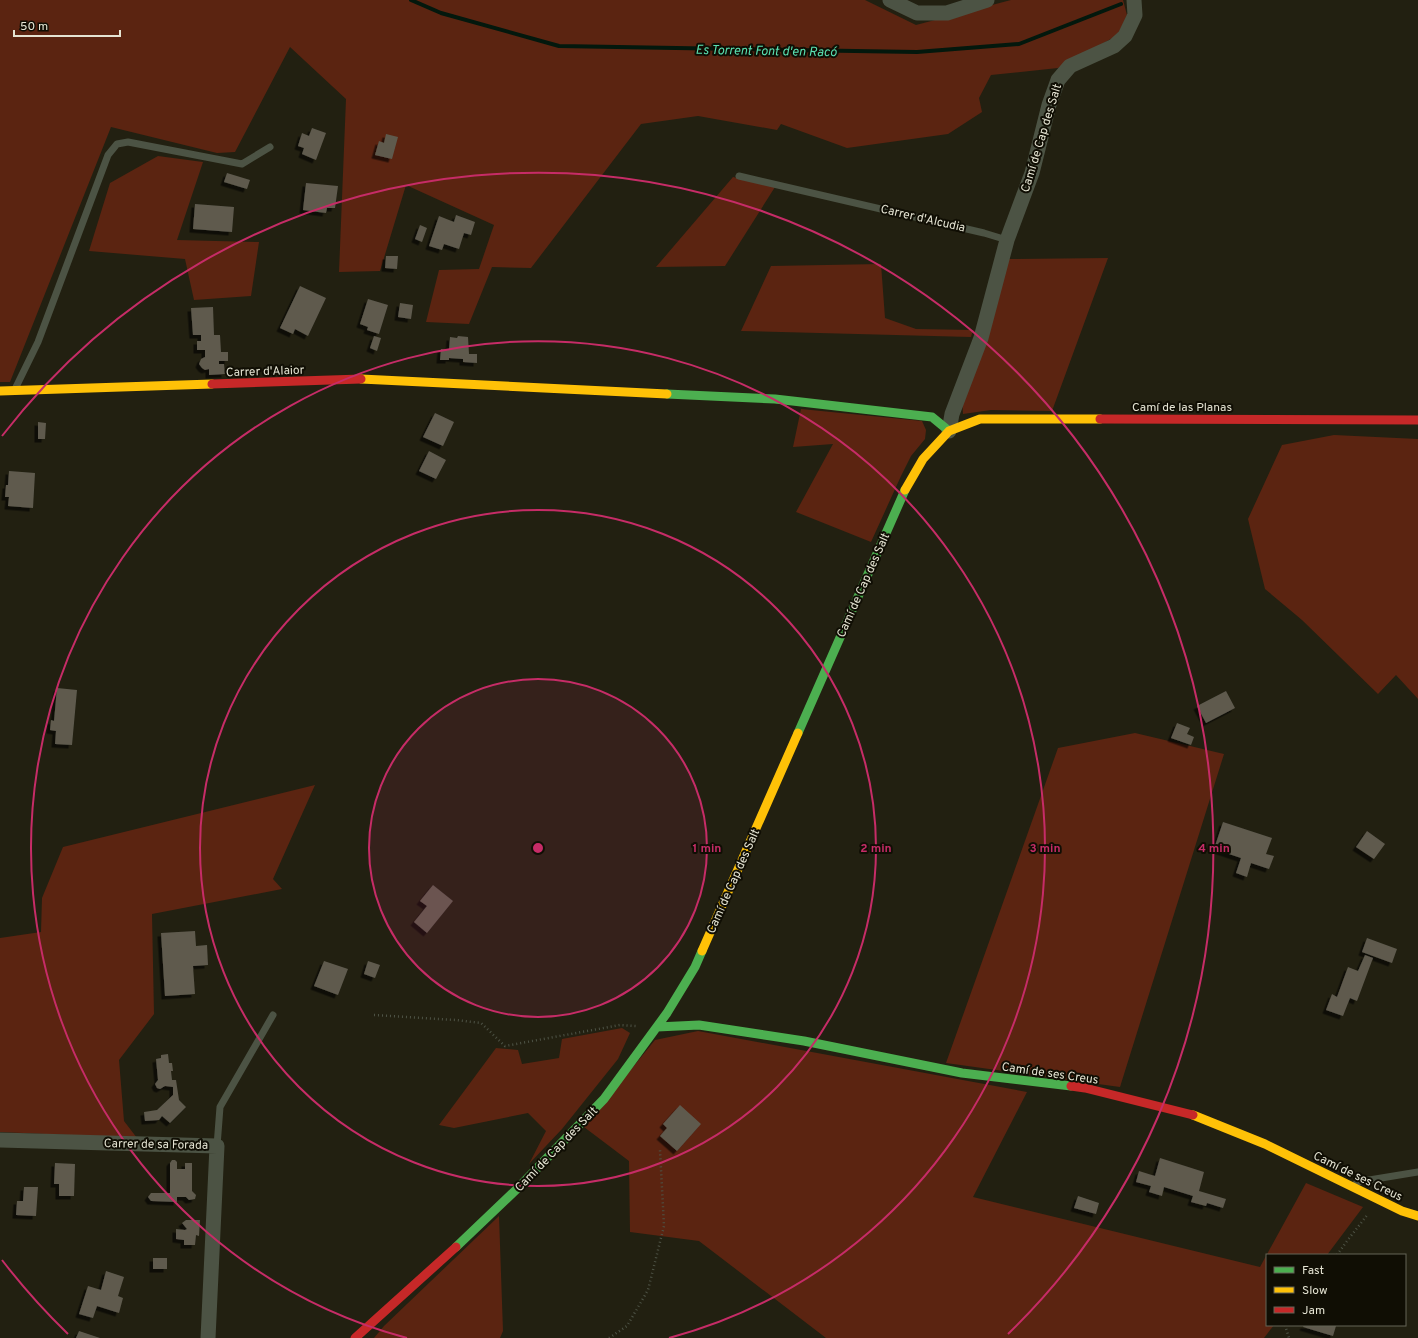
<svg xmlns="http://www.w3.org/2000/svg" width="1418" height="1338" viewBox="0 0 1418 1338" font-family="Overpass,sans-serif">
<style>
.green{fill:#5b2411}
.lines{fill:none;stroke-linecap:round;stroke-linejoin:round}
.stream{stroke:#03180d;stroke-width:4}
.building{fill:#5e5a4e;filter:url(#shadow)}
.path{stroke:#4e5346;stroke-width:2.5;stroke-dasharray:1 3;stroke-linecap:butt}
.lane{stroke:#4c5344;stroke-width:7}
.street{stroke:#4c5344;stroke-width:15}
.fast{stroke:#4caf50;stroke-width:9}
.slow{stroke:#ffc107;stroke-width:9}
.jam{stroke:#c62828;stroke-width:9}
.ring{fill:none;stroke:#c62c67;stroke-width:2}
.labels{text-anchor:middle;stroke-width:4;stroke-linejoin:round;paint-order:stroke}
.street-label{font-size:12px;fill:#e5e4d3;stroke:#100e04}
.water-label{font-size:13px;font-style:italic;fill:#5ae1b1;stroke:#100e04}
.centre{fill:#c62c67;stroke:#100e04;stroke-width:2}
.ring-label{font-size:12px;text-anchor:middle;font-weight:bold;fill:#c62c67;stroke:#100e04;stroke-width:4;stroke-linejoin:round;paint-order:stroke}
</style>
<defs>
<filter id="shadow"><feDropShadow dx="-3.5" dy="3.5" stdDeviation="0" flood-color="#0009"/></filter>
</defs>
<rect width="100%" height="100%" fill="#222011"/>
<!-- green -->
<path class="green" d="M0,0h865l51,25 95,-25h112l4,15 -9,20 -60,33 -67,7 -12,23 3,14 -34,22 -101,14 -66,-24 -4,6 -79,-14 -57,8 -110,144 -39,-1 -23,57 -43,-2 13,-52 40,-1 15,-44 -88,-40 -26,86 -41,1 7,-173 -56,-52 -55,105 -18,1 -106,-26 -101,255h-10z
M158,156l45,6 -26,78 82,2 -8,54 -57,4 -9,-41 -96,-8 21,-68z
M733,177l42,10 -50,79 -69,1z
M1108,258l-56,153 -61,-1 -28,4 -1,-17 46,-138z
M881,264l4,54 31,11 57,1 -2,7 -230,-6 30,-65z
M801,409l121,12 4,9 -1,9 -14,17 -10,20 -30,66 -75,-30 37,-68 -40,3z
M1334,435l84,4v260l-22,-24 -18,19 -76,-74 -37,-31 -17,-70 34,-74z
M1135,733l89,21 -104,333 -174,-24 112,-315z
M315,785l-42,94 9,10 -130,25 2,100 -35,46 5,61 13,17 -137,-6v-194l41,-6 1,-34 21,-51z
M622,1028l8,5 -12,26 -56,70 -33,35 17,-33 -18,-18 -74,15 -15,-3 57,-77 22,2 4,14 37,-6 3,-19z
M698,1031l329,61 -54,105 287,70 46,-84 57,24 -36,48h-60v70h7l-10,13h-438l-127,-97 -69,-9 -1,-71 -45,-34 71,-87z
M499,1216l4,115 -3,7h-126l10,-12z"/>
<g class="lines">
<!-- stream -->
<path class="stream" d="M411,0l30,13 118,33 358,6 102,-8 102,-40"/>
</g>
<!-- building -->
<path class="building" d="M312,128l14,5 -10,27 -14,-6 2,-6 -6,-2 4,-13 7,3z
M386,134l12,3 -6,22 -17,-4 4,-14 5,2z
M227,173l23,7 -3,9 -23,-7z
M306,183l32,3 -3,22h-8l-1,5 -23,-3z
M195,204l39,3 -2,25 -39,-3z
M456,215l19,7 -4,13 -7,-2 -5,16 -15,-5 -2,6 -13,-4 10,-30 15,6z
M420,225l7,3 -5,14 -7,-3z
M386,256h12l-1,13 -12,-1z
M300,286l26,12 -18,38 -13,-7 -2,5 -13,-6z
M368,299l20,6 -9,29 -12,-4 1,-3 -8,-3z
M400,303l13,2 -2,14 -13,-2z
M213,307l1,28h6l1,17h7v9h-9v3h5l1,10 -16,1v-6l-4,1 -3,-2 -3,-4 2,-5 4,-2v-7h-8v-9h4v-6h-8l-2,-27z
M374,336l7,2 -4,13 -7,-3z
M458,336l10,1 1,17h8v9l-14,-1v-3l-14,-1v2h-9l1,-11 8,1 1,-13 7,1z
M435,413l19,9 -11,24 -20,-9z
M38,422l8,1 -1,16h-7z
M429,451l17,9 -10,19 -17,-8z
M9,471l26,2 -2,35 -25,-2 1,-9h-4l1,-12h2z
M57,688l20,2 -5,55 -17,-1 1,-13 -6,-1 1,-10 3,1z
M1226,691l9,17 -29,15 -9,-17z
M1177,723l13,5 -3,6 7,3 -3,8 -20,-7z
M1223,822l49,16 -6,16 8,2 -5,13 -18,-6 -4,14 -11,-4 5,-15 -27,-9z
M1367,831l18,13 -11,15 -18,-12z
M433,885l20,16 -26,32 -13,-11 13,-16 -7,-5z
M195,931l1,15 11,-1 1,20 -15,1 2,28 -30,2 -4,-63z
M1367,938l30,11 -5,14 -30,-11z
M1365,955l8,3 -16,43 -7,-3 -7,18 -17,-6 6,-16 5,3 11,-30 10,4z
M324,961l24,8 -10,26 -24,-9z
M368,961l12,4 -5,13 -11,-4z
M168,1054l1,9h3l1,8h-2l1,9h4l3,20 7,7 -16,16 -8,-7 -3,4 -14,1 -1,-9 13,-2 16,-15v-8l-8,-1 -5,3 -3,-1 -2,-4 3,-4 -2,-21 5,-1v-3z
M680,1105l21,19 -24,27 -17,-15 7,-8 -4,-4z
M1160,1158l44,14 -5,19 27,8 -3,9 -16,-5 -1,3 -15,-4 2,-6 -29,-9 -2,9 -13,-4 2,-6 -15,-4 3,-11 16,5z
M172,1160h3l2,2v7h8v-6h7v28l4,4 -1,4 -6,1 -3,-3h-9v5l-26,-1 -3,-4 3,-4h19v-30z
M55,1163l20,1 -1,32h-15v-12h-5z
M24,1187h14l-2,29 -20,-1 1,-14h6z
M1078,1196l21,7 -3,11 -22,-6z
M186,1220h14l-1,16 -3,-1 -1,10h-11v-5l-8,-1v-10l9,1 2,-1 -5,-6z
M153,1258h14v11h-14z
M106,1271l18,6 -6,19 5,2 -4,15 -22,-7 -4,12 -14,-4 9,-28 13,4z
M1304,1325h29l3,1 -3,10 -30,-9z
M79,1331l21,7h-24z"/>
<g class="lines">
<!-- path -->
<path class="path" d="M374,1015l82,5 25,3 24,23 115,-21 16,1
M1337,1255l10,-14 21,-27
M1285,1325l4,13
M609,1338l18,-12 21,-36 16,-64 -4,-76"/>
<!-- lane -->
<path class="lane" d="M739,176l245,57 23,7
M16,387l22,-45 70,-187 9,-11 11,-2 114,22 28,-17
M217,1146l3,-39 53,-92
M1356,1184l1,-2 61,-10"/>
<!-- street -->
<path class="street" d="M890,0l27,13h30l40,-13
M949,431l3,-17 29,-76 26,-98 25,-67 17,-68 9,-25 12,-14 44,-20 11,-10 10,-21 -1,-15
M0,1140l217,6 -9,192"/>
<!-- fast -->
<path class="fast" d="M667,394l108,5 157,18 17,14
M798,733l107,-243
M657,1027l42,-2 105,16 158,32 109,13
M456,1247l63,-60 85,-88 63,-86 28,-46 7,-16"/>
<!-- slow -->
<path class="slow" d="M361,379l306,15
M0,391l212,-7
M905,490l18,-31 26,-28 31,-12h120
M702,951l96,-218
M1193,1115l72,29 137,67 16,5"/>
<!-- jam -->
<path class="jam" d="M212,384l149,-5
M1100,419l318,1
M1071,1086l14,2 108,27
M355,1338l101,-91"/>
</g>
<!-- distance rings -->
<circle cx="538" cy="848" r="169" fill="#c62c67" fill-opacity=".12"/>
<g class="ring">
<circle cx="538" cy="848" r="169"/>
<circle cx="538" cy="848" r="338"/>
<path d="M407 1338A507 507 0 1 1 669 1338"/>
<path d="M68 1334A676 676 0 0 1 2 1260M2 436A676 676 0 1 1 1008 1334"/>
</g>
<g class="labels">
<!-- street labels -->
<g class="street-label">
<text transform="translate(1041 138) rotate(-73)" y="4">Camí de Cap des Salt</text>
<text transform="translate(923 218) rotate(13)" y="4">Carrer d'Alcudia</text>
<text transform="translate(265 371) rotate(-2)" y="4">Carrer d'Alaior</text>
<text x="1182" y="411">Camí de las Planas</text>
<text transform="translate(863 585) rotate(-66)" y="4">Camí de Cap des Salt</text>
<text transform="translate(733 881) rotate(-66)" y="4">Camí de Cap des Salt</text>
<text transform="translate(1050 1073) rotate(8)" y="4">Camí de ses Creus</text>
<text transform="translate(156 1144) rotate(1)" y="4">Carrer de sa Forada</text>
<text transform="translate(556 1149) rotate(-46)" y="4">Camí de Cap des Salt</text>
<text transform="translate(1358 1176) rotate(26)" y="4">Camí de ses Creus</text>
</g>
<!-- water labels -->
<g class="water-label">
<text transform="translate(766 50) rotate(1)" y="5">Es Torrent Font d'en Racó</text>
</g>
</g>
<circle cx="538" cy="848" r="6" class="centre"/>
<g class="ring-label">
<text x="707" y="852">1 min</text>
<text x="876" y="852">2 min</text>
<text x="1045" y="852">3 min</text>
<text x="1214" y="852">4 min</text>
</g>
<!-- legend -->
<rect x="1266" y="1254" width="140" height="72" fill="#100e04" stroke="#656457"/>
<rect x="1274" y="1267" width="20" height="6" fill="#4caf50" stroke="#656457"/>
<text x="1302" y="1274" font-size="12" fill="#e5e4d3">Fast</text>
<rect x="1274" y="1287" width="20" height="6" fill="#ffc107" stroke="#656457"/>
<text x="1302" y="1294" font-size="12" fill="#e5e4d3">Slow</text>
<rect x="1274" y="1307" width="20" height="6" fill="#c62828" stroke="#656457"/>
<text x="1302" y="1314" font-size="12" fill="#e5e4d3">Jam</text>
<!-- scale -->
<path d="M14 30v6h106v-6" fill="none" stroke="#e5e4d3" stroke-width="2"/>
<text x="20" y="30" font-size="12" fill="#e5e4d3" stroke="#100e04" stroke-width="3" paint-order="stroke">50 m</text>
</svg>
